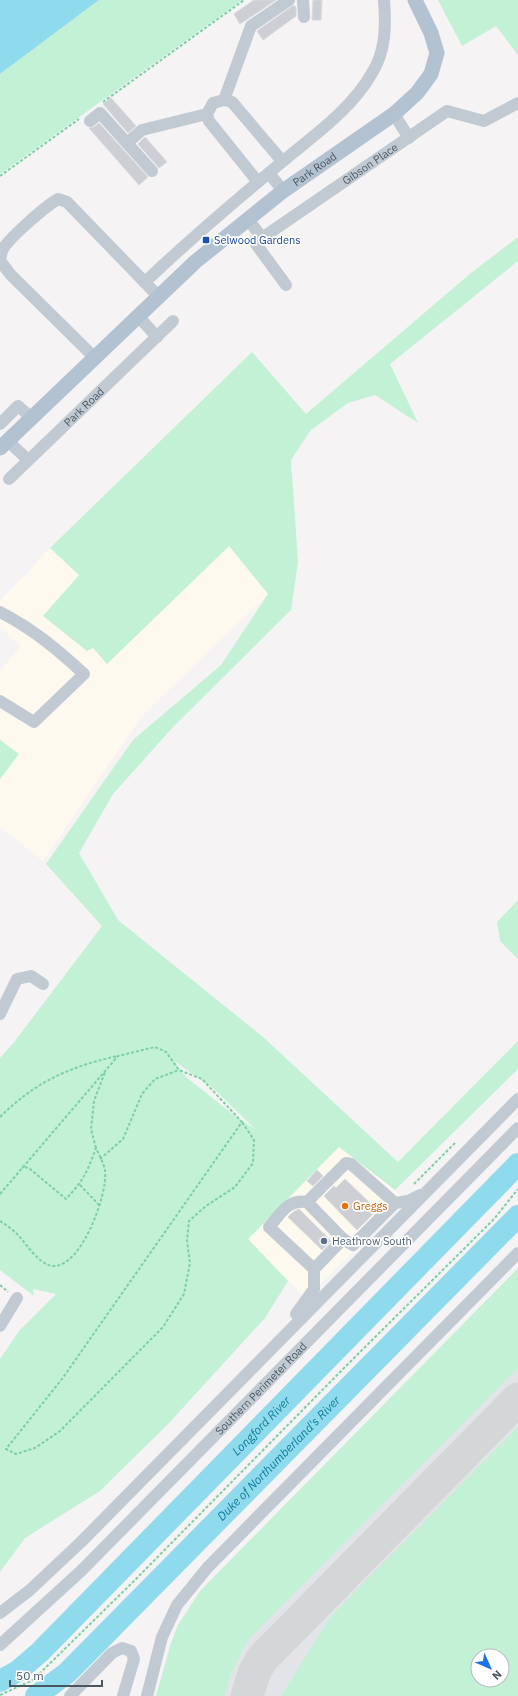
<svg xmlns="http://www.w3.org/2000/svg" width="518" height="1696" viewBox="0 0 518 1696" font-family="'IBM Plex Sans',sans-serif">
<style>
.commercial{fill:#fdf9ef}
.airport{fill:#e2e4e7;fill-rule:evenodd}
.green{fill:#c3f1d5;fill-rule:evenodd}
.water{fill:#90daee}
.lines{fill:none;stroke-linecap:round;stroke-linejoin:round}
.river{stroke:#90daee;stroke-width:22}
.taxiway{stroke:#d5d6d8;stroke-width:33}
.building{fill:#cdcfd5;stroke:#d7d9de}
.path{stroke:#7ad0a6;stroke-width:2;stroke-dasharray:3 2;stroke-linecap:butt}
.minor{stroke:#c1cad2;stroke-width:12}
.major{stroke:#b3c2d1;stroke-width:15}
.transit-dot{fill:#1a4fb4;stroke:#fff;stroke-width:1.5}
.food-dot{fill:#e8710a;stroke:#fff;stroke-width:1.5}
.service-dot{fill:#5c6f8a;stroke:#fff;stroke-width:1.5}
.labels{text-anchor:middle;stroke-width:3.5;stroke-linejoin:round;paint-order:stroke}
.street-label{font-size:11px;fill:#4a5661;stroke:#fff}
.transit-label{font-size:11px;fill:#164399;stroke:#fff;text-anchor:start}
.food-label{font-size:11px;fill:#c56008;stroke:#fff;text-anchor:start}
.service-label{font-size:11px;fill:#4e5e75;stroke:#fff;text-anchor:start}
.water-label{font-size:12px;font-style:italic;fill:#0c7c9b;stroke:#fff}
</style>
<rect width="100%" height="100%" fill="#f5f3f3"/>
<!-- commercial -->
<path class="commercial" d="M230,546l38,48 -126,122 -99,145 -43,-34v-48l19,-25 -19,-14v-69l21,-25 -21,-19v-26l50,-53 29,27 14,73 14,16z
M339,1146l56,44 5,6 -9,17 -33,34 -37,36 -20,11 -53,-55z"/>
<!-- airport -->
<path class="airport" d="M518,1275v421h-358zM478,1656h24v24h-24z"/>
<!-- green -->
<path class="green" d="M99,0h143l-242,174v-100z
M438,0h80v55l-22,-29 -34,20z
M518,237v24l-128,103 28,59 -43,-28 -27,8 -37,27 -20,30 7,102 -7,48 -118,117 -60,67 -34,59 39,67 145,117 135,125 120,-121v28l-123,121 -56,-43 -91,92 40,42 -23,37 -96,105 -69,68 -75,47 -25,34v-213l19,-28 37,-37 -23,-5 1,7 -34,-26v-212l15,-17 87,-115 -56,-62 87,-124 88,-75 47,-71 -39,-48 -122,118 -14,-16 -6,3 -44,-35 36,-41 -29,-27 202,-196 54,62 165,-141zM174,1061l39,27 42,41 -20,-13 -49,-39z
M0,740l19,14 -19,25z
M518,900v59l-18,-18 -3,-19z
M518,1268v100l-270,272 -16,32 -8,24h-68l14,-50 8,-21 22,-34z
M518,1427v269h-237l50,-80zM478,1656h24v24h-24z"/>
<!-- water -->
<path class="water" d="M0,0h99l-99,74z"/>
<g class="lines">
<!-- river -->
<g class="river">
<path id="s1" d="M0,1681l18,-10 22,-19 478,-488"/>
<path id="s2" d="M36,1696l31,-23 451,-457"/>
</g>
<!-- taxiway -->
<path class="taxiway" d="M247,1696l7,-23 8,-14 256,-260"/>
</g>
<!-- building -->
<path class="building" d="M254,0h22l-36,24 -6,-10z
M313,0h9l-1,20h-9z
M294,5l2,3v8l-33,24 -6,-9z
M111,98l25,28 -8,7 -25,-29z
M99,123l49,54 -9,8 -50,-57 5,-1z
M145,137l22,25 -8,6 -21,-24z
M317,1170l6,6 -10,10 -6,-5z
M345,1179l32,31 -20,20 -33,-34 10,-10 2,2z
M299,1209l32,32 -9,9 -34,-33 5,-5z"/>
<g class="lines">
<!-- path -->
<path class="path" d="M103,102l141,-102
M0,176l79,-57
M0,1117c35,-35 69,-50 117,-61
M96,1148l-5,-19 3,-28 11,-29
M100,1159l23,-20 19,-45 13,-15 24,-9
M414,1184l42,-42
M80,1185l19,20
M0,1194l118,-138 37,-9 11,5 13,18 23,9 40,43 -180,257 -56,70 10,5 19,-6 25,-17 103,-104 21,-33 6,-31 -3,-22 2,-20 17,-15 29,-19 18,-24 1,-23 -12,-18
M0,1221c5,3 10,7 15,11 10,9 23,33 38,34 28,2 55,-72 52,-95 -1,-8 -6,-16 -9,-23 -9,24 -12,32 -30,51l-36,-30 -5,-2 -3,1
M0,1285l8,7
M0,1695l33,-15 100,-98 213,-216 148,-147 24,-30"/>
<!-- minor -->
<g class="minor">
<path d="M303,0l1,17"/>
<path d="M224,100l27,-74 38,-26"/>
<path d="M394,114l15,24"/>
<path d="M90,121l10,-8 52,58"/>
<path d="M127,143l15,-13 65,-16"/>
<path d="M269,173l14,18"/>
<path d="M258,182l-49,-61 -2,-7 6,-11 11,-3 8,2 50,59"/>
<path d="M248,219l14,19 -6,6 30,41"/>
<path id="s3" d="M262,238l185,-127 37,10 34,-18"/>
<path d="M145,282c44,-42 90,-81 137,-120 32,-27 69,-52 90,-89 14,-22 14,-48 12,-73"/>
<path d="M138,316l19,21"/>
<path d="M95,358l-84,-83 -11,-14c1,-4 1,-9 3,-12 7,-12 43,-43 55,-50l9,3 92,95"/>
<path d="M0,424l18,-18 14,12"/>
<path d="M8,441l20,19"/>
<path id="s4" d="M9,479l164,-158"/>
<path d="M0,612c33,17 57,37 84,62l-50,48 -34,-21"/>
<path d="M0,1014l17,-35 14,-3 12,8"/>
<path d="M307,1202c-20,-3 -26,12 -38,25l45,42"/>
<path d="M343,1239l-36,-37 39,-39 5,1 44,39"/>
<path d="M296,1314l18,-25v-20l29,-30 10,6 42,-42 13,-2 12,-6"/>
<path d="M0,1326l17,-28"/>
<path d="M0,1613l30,-23 51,-48 437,-443"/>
<path id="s5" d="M0,1645l81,-74 437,-443"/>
<path d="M70,1696l42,-43 10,-5 9,3 3,8 -11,37"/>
<path d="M147,1696l15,-59 15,-32 31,-38 310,-314"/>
</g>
<!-- major -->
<path class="major" id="s6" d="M0,448l195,-186 88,-71 111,-77 23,-21 14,-19 6,-21 -6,-20 -16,-33"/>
</g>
<!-- markers -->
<rect class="transit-dot" x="202" y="236" width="8" height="8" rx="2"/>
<circle class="food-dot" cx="345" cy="1206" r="4"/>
<circle class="service-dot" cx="324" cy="1241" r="4"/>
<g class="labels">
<!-- street labels -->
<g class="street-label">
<text dy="4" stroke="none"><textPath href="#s3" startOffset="131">Gibson Place</textPath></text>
<text dy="4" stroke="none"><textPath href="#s6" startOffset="421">Park Road</textPath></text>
<text dy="4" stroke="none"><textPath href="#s4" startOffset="104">Park Road</textPath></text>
<text dy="4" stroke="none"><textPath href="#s5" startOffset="366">Southern Perimeter Road</textPath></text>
</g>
<!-- transit labels -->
<g class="transit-label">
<text x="214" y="244">Selwood Gardens</text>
</g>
<!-- food labels -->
<g class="food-label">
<text x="353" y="1210">Greggs</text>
</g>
<!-- service labels -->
<g class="service-label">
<text x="332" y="1245">Heathrow South</text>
</g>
<!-- water labels -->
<g class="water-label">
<text dy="4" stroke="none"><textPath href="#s1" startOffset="366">Longford River</textPath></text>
<text dy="4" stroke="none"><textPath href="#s2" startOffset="340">Duke of Northumberland's River</textPath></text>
</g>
</g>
<!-- north arrow -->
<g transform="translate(490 1668) rotate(135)"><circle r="19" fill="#ffffff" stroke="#b7bbc0"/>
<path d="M0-3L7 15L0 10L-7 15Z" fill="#1a73e8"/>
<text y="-6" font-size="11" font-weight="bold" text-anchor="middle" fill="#4a5661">N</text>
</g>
<!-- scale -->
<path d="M10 1680v6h92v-6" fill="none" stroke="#4a5661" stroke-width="2"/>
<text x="16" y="1680" font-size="12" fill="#4a5661" stroke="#ffffff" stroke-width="3" paint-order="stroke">50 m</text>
</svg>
